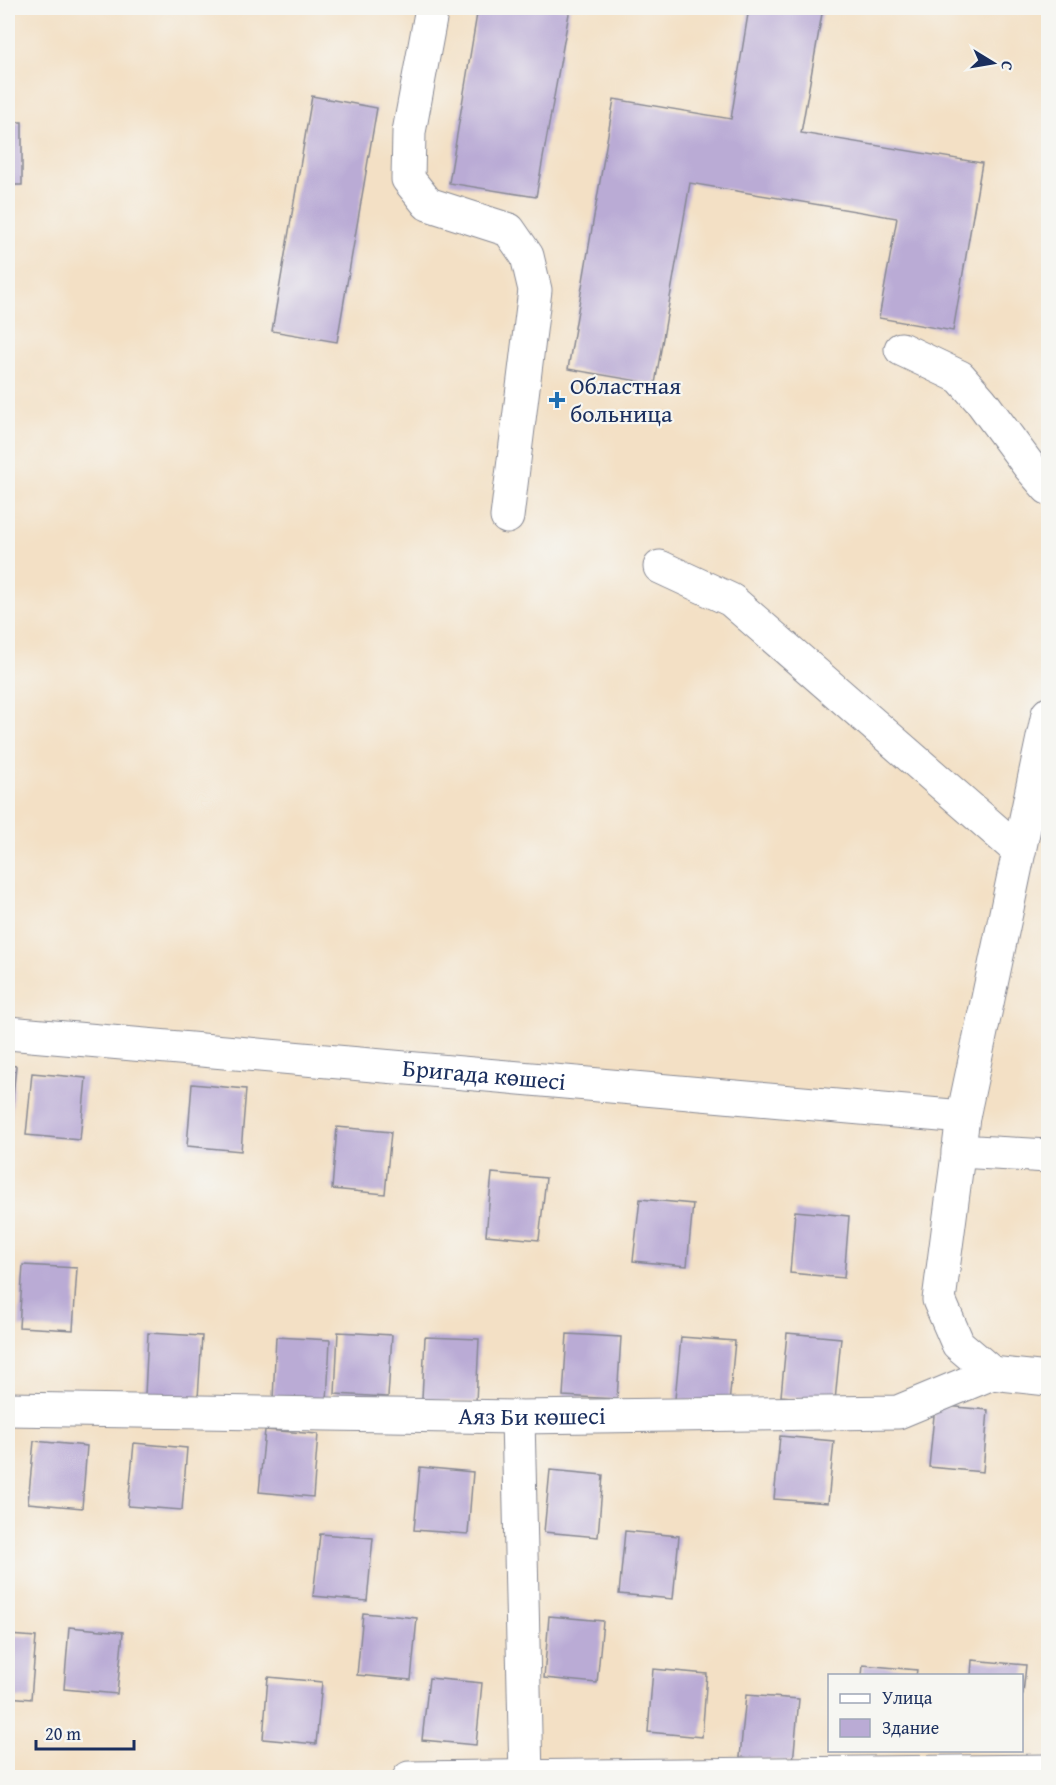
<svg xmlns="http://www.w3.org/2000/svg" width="1056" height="1785" viewBox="0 0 1056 1785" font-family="'Gentium Book Plus',serif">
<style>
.building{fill:#baabd5}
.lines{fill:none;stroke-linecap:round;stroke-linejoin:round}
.minor-casing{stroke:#878892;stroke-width:35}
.minor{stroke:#fff;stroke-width:33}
.poi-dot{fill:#1f6fb2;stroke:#f6f6f2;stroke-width:2}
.labels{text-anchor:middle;stroke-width:4.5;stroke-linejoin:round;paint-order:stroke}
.poi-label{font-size:24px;fill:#1b2f5e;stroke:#f6f6f2;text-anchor:start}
.street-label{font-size:24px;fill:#1b2f5e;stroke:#f6f6f2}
</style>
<rect width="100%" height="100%" fill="#f6f6f2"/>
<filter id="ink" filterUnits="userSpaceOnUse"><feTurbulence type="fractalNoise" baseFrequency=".0167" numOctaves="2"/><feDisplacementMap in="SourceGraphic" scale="12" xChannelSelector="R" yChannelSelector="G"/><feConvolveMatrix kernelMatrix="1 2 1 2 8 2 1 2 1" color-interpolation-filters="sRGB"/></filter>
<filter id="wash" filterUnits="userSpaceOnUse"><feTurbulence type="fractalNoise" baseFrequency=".008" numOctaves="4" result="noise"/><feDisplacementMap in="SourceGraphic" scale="24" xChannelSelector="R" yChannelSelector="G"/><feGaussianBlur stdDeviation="1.35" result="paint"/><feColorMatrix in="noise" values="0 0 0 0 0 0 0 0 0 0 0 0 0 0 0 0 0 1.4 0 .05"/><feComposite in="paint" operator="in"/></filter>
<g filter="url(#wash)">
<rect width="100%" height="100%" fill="#f3e0c5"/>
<g id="blocks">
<!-- building -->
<path class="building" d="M478,8h92l-34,189 -87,-14z
M749,8h74l-22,125 181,30 -29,168 -74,-13 18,-100 -207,-35 -35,201 -87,-15 46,-270 117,20z
M312,96l65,12 -40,234 -65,-11z
M8,122h14v63h-14z
M8,1065l8,1 -6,62h-2z
M32,1073l54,5 -6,62 -54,-5z
M192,1084l54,5 -5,62 -54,-5z
M337,1127l54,5 -6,62 -53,-5z
M492,1173l54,5 -7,62 -53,-5z
M640,1199l53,5 -6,62 -54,-5z
M795,1211l54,5 -5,62 -54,-5z
M23,1265l54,3 -4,62 -54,-3z
M338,1332l54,3 -4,62 -53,-3z
M148,1333l54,3 -4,62 -53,-3z
M787,1333l54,5 -6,63 -54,-5z
M567,1334l54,3 -4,62 -54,-3z
M276,1337l54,3 -3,62 -54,-3z
M425,1337l54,2 -3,63 -54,-3z
M681,1337l54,4 -6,63 -54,-5z
M935,1405l53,5 -5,62 -54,-5z
M265,1430l53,4 -5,63 -54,-5z
M780,1436l54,5 -6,62 -54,-4z
M34,1441l53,5 -5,62 -54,-5z
M134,1443l53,5 -5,62 -54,-4z
M420,1467l53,5 -5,62 -54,-4z
M550,1470l53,5 -5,62 -54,-5z
M625,1531l54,5 -6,63 -54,-5z
M320,1534l53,4 -6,63 -54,-5z
M363,1613l54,5 -6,62 -54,-5z
M549,1616l54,5 -6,62 -53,-5z
M69,1627l54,5 -6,62 -53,-5z
M8,1635l28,2 -5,62 -23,-2z
M972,1660l54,5 -3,30h-1v-19h-51z
M863,1665l54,5 -1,6h-54z
M653,1669l54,5 -5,63 -54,-5z
M268,1677l54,5 -6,62 -53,-5z
M429,1678l53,5 -6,62 -54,-5z
M746,1695l53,4 -6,63 -53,-5z"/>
</g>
</g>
<g filter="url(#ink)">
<use href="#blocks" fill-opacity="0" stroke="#878892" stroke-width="1.5"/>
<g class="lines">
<!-- minor casing -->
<g class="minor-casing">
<g id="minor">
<path d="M432,8l-23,124 -1,47 20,25 81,26 18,26 8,34 -28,227"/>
<path d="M901,349l59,28 21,24 48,65 19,22"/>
<path d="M660,567l71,33 288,251"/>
<path id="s1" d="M8,1033l955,84"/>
<path d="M958,1151l90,5"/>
<path d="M992,1373l-34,-29 -19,-44 24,-183 85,-403"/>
<path id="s2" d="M8,1409l510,8 380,-5 94,-39 56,6"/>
<path d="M518,1417l8,361"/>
<path d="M409,1778l639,-7"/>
</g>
</g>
<!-- minor -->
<use href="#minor" class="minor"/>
</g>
</g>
<!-- markers -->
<path class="poi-dot" d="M554 391h6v6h6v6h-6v6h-6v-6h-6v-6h6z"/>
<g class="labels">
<!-- poi labels -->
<g class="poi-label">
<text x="570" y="394">Областная<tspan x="570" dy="28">больница</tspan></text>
</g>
<!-- street labels -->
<g class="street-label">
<text dy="8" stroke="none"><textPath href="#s1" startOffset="478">Бригада көшесі</textPath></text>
<text dy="8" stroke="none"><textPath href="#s2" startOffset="524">Аяз Би көшесі</textPath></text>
</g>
</g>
<!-- margin -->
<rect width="1056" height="1785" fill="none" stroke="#f6f6f2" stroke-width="30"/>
<!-- legend -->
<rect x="828" y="1674" width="195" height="78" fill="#f6f6f2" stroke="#9ea6b7" stroke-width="1.5"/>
<rect x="840" y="1694" width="30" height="9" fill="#ffffff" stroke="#9ea6b7" stroke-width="1.5"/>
<text x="882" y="1704" font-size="18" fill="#1b2f5e">Улица</text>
<rect x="840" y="1719" width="30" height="18" fill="#baabd5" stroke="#9ea6b7" stroke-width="1.5"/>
<text x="882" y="1734" font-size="18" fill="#1b2f5e">Здание</text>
<!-- north arrow -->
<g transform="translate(993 63) rotate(101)" stroke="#f6f6f2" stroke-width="4.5" paint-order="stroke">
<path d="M0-4.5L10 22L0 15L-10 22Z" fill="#1b2f5e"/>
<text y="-9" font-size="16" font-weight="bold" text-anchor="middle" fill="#1b2f5e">С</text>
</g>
<!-- scale -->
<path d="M36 1740v9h98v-9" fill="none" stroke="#1b2f5e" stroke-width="3"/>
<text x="45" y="1740" font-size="18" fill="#1b2f5e" stroke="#f6f6f2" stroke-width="4.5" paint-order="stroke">20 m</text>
</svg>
